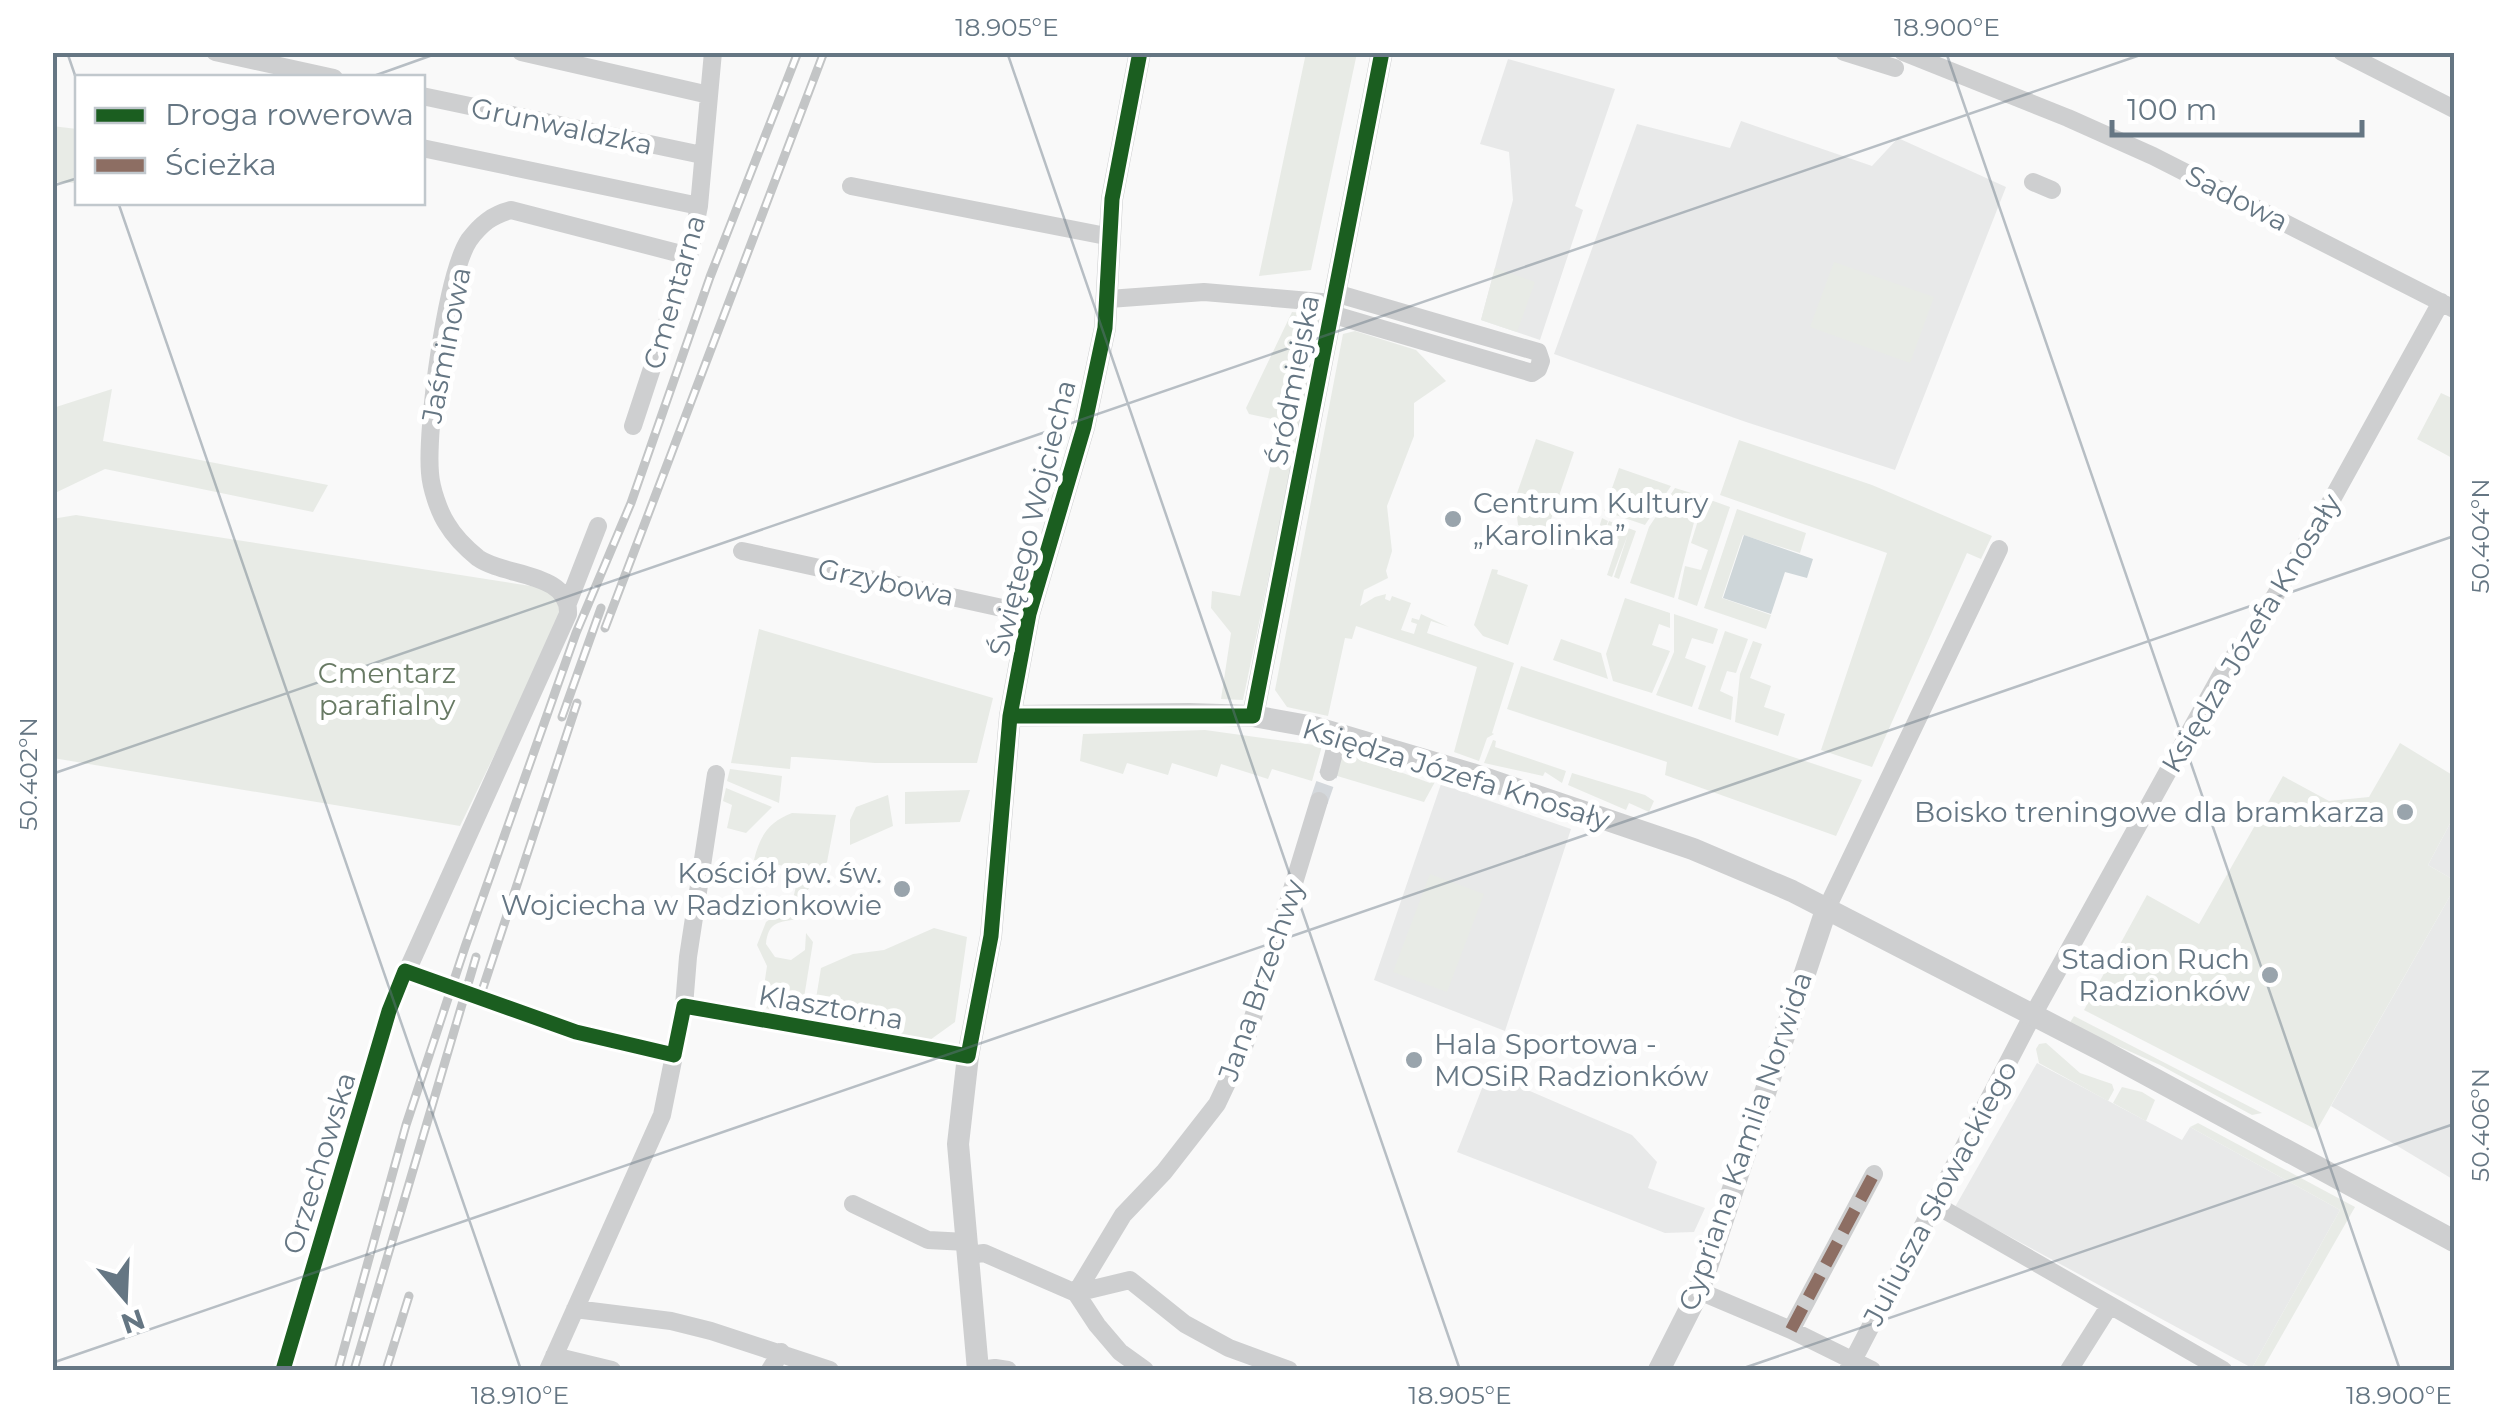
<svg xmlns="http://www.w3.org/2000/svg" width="2507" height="1423" viewBox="0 0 2507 1423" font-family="Montserrat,sans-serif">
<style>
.built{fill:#e8e9e9}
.green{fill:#e8ebe6}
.water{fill:#ced6d9}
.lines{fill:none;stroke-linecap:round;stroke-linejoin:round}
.minor-tunnel{stroke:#d4d8dc;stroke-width:18;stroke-dasharray:18 9;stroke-linecap:butt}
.minor{stroke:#cecfd0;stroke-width:18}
.tertiary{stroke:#cecfd0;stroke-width:22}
.rail-casing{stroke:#c3c5c6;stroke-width:9}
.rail{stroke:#fff;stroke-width:5;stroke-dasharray:15;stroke-linecap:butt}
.quiet{stroke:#8d6e63;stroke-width:12;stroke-dasharray:25 12;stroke-linecap:butt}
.cycleway-casing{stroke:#fff;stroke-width:21}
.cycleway{stroke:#1b5e20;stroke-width:15}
.ticks{fill:none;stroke:#657683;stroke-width:2.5;stroke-opacity:0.45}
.poi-dot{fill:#99a4ac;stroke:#fff;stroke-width:4}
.labels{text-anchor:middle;stroke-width:10;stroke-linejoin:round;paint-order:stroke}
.street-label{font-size:28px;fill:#657683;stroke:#fff}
.poi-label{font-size:28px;fill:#657683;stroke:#fff;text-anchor:end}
.park-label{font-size:28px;fill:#687a64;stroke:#fff}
.neatline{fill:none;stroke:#657683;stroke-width:4}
.ticks-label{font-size:25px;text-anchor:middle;fill:#657683}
</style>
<rect width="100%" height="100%" fill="#f9f9f9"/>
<!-- built -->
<path class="built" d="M1508,59l107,30 -40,117 8,4 -43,130 -59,-20 32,-120 -4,-48 -29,-8z
M1741,121l131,45 26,-28 108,49 -111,283 -149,-48 -192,-68 83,-230 93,24z
M1441,784l130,45 -66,202 -131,-51z
M2454,816v64l-26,-15z
M2454,889v291l-123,-74z
M2037,1063l145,77 8,-13 150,83 -88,158 -297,-161z
M1488,1073l144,62 25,27 -9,26 57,20 -11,24 -29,1 -208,-81z"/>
<!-- green -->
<path class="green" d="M1306,53h51l-46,217 -52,6z
M52,126l25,3v54l-24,-1z
M1834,262l100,35 -24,66 -100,-36z
M1495,268l40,14 -18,50 -36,-12z
M1292,312l23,2 7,6 -79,380 -22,-1 10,-66 -20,-25 1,-17 28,5 41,-175 -32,-7 -3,-6z
M1355,331l61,19 30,31 -32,22v33l-27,70 5,45 -6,20 2,7 -24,12 -4,16 15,-9 11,-3 -1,5 5,2 2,-5 19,7 -10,27 13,4 3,-10 -6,-2 1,-4 7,2 2,-6 28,13 -18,-6 -4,12 87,30 -22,70 2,1 -7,4 -8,23 -25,-9 23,-85 -121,-41 -4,13 -7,-1 -17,78 -41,-9 -12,-17 68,-356z
M112,389l-9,52 225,44 -15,27 -208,-43 -52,25v-86z
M2441,393l13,6v60l-37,-20z
M1536,439l38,13 -28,82 -28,-9 -3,-26z
M1739,440l133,45 120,51 -11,23 -14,-6 -95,214 -51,-17 66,-197 -167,-58z
M1619,468l52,18 -26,39 -41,-14z
M1675,488l26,8 -27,102 -44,-15 19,-56z
M1705,498l25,9 -33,99 -19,-7 7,-33 16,4 7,-20 -17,-7z
M1737,509l69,24 -6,20 -57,-18 -21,63 49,17 -5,14 -62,-21z
M76,515l474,74 15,20 -105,217 -407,-68 -1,-239z
M1602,518l6,3 -2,6 19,7 -18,-8 2,-5 27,10 -17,48 -5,-2 14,-43 -16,43 -5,-2 12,-36 -21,-8z
M1492,569l6,1 -1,4 31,11 -20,60 -25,-9 -9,-11z
M1625,598l45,15v15l-11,-4 -7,21 18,6 -18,42 -39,-12 -7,-27z
M1674,614l44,15 -5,15 -21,-6 -7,20 21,8 -14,41 -36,-12 18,-43z
M759,629l234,69 -16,65h-102l-79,-6h-5l-1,12 -59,-6z
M1725,631l23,8 -12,34 -9,-2 -7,20 13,6 -2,23 -33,-11z
M1561,639l40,14 7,26 -55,-19z
M1753,641l9,3 -12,34 21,8 -7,21 21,7 -7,22 -43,-14 5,-48z
M1521,666l341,114 -26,56 -171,-61 2,-13 -160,-53z
M1205,730l117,16 -10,35 -40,-12 -4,10 -47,-15 -4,13 -45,-14 -4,12 -41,-12 -4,11 -43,-13 3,-27z
M1493,740l3,1 -1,6 71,24 -4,12 -17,-11 -2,4 -59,-13z
M2400,743l54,33v40l-26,49 26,15v9l-137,241 -233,-120 63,-115 52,29 84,-148 46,25 40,-4z
M1343,751l87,32 6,-3 -12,22 -90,-27z
M730,769l52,7 -3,27 -52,-22z
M1572,773l73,22 9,6 -5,11 -20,-9 -3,7 -58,-25z
M726,788l46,19 -26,26 -19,-5 5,-23 -9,-4z
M970,790l-10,32 -55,2v-32z
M888,795l5,31 -43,19v-25l6,-13z
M792,813l44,2 -9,47 -29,42 -6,-1 5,-21 -15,-4 2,-12 -30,-6c6,-25 15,-38 38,-47z
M1430,874l54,20 -37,98 -54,-20z
M780,912l18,2v5c-18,3 -30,2 -32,25l9,13 16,3 14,-10 1,-17 7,9 -11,68 -11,4 -30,-7 6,-41 -10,-21 9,-23z
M934,928l33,9 -12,85 -25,18 -117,-23 8,-49 32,-14 31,-4z
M2074,1016l188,97 -10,2 -92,-50 -91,-41z
M2046,1043l34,30 32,11 2,6 -6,11 -69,-38 -3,-14 3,-5z
M2122,1087l20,5 13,8 -9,21 -33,-18z
M2198,1123l157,84 -93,163 -10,-2 88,-158 -150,-83z"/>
<!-- water -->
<path class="water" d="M1744,535l69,24 -6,19 -22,-6 -14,42 -48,-16z"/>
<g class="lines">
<!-- minor-tunnel -->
<path class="minor-tunnel" d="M1319,801l10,-29"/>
<!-- minor -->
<path class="minor" d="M215,52l119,26
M521,52l188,43
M1844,52l51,16
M1903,52l165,66 85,38 301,153
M2342,52l112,57
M422,96l280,59
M422,148l277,58
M2033,182l19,8
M851,186l260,51
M1109,299l95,-7 129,11
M1331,314l201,59 6,-4 3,-8 -3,-9 -203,-59
M633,426l56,-170 10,-50 14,-154
M742,551l287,63
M568,603l30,-77
M1329,772l10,-39
M1826,910l173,-361
M684,1006l284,50
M853,1204l75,36 39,2
M1934,1204l289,166
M968,1255l16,-2 92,40 21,32 23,27 25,18
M1699,1291l92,39 81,40
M1076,1293l47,-78 41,-43 53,-68 27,-57 75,-246
M1076,1293l54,-13 55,44 44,24 60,22
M575,1309l96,12 40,10 119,39
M1791,1330l83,-156
M554,1356l58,14
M283,1370l106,-359 179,-397c2,-42 -63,-37 -90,-56 -11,-9 -24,-22 -31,-34 -8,-12 -16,-36 -17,-51 -4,-44 16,-198 39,-233 12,-16 23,-25 42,-30l178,46
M548,1370l114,-255 22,-109 4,-49 28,-183
M770,1370l11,-18
M978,1370l17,-2 13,2
M1848,1370l180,-346 196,-354 33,-44 68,-114 116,-210
M2069,1370l41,-65"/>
<!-- tertiary -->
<path class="tertiary" d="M1010,716l179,-2 64,2 61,11 158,47 221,75 99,42 311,160 351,190
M1253,716l129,-664
M978,1370l-20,-226 10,-88 23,-120 19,-220 19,-102 55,-187 21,-99 7,-129 28,-147
M1659,1370l40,-79 127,-381"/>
<!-- rail casing -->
<g class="rail-casing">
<path id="rail" d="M605,628l219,-576
M562,717l39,-109
M480,997l97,-294
M338,1370l68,-245 59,-178 111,-314 55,-130 79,-226 88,-225
M354,1370l122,-413
M386,1370l23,-74"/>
</g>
<!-- rail -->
<use href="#rail" class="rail"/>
<!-- quiet -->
<path class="quiet" d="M1791,1330l83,-156"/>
<!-- cycleway casing -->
<g class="cycleway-casing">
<path id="cycleway" d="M1010,716h243l129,-664
M283,1370l106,-359 16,-40 171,61 98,23 10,-49 284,50 23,-120 19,-220 19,-102 55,-187 21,-99 7,-129 28,-147"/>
</g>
<!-- cycleway -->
<use href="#cycleway" class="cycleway"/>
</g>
<!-- ticks -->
<path class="ticks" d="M67,52l11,32M1007,52l453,1318M1946,52l454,1318M368,78l73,-26M52,186l26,-8M118,202l403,1168M52,774l2097,-722M52,1363l2402,-827M1738,1370l716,-246"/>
<!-- markers -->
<g class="poi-dot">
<circle cx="1453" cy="519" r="10"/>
<circle cx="2405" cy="812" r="10"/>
<circle cx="902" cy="889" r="10"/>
<circle cx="2270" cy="975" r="10"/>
<circle cx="1414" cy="1060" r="10"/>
</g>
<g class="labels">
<!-- street labels -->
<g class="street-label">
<text transform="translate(562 126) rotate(12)" y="10">Grunwaldzka</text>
<text transform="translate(2237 198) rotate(27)" y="10">Sadowa</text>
<text transform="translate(674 292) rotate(-74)" y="10">Cmentarna</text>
<text transform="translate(446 345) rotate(-79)" y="10">Jaśminowa</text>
<text transform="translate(1293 380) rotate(-79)" y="10">Śródmiejska</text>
<text transform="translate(1032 518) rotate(-76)" y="10">Świętego Wojciecha</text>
<text transform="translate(886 582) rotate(12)" y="10">Grzybowa</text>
<text transform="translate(2251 633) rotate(-59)" y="10">Księdza Józefa Knosały</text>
<text transform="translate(1456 774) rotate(17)" y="10">Księdza Józefa Knosały</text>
<text transform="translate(1261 980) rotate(-71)" y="10">Jana Brzechwy</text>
<text transform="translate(831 1007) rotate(10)" y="10">Klasztorna</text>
<text transform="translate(1745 1141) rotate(-71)" y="10">Cypriana Kamila Norwida</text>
<text transform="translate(319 1163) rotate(-73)" y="10">Orzechowska</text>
<text transform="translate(1940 1193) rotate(-62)" y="10">Juliusza Słowackiego</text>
</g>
<!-- poi labels -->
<g class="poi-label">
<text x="1473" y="513" text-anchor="start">Centrum Kultury<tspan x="1473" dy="32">„Karolinka”</tspan></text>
<text x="2385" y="822">Boisko treningowe dla bramkarza</text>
<text x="882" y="883">Kościół pw. św.<tspan x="882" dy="32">Wojciecha w Radzionkowie</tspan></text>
<text x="2250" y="969">Stadion Ruch<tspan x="2250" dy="32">Radzionków</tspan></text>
<text x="1434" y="1054" text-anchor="start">Hala Sportowa -<tspan x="1434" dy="32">MOSiR Radzionków</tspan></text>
</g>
<!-- park labels -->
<g class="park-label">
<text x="387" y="683">Cmentarz<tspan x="387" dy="32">parafialny</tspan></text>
</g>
</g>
<!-- border -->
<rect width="2507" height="1423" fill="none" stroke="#ffffff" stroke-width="110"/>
<!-- legend -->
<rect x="75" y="75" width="350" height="130" fill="#ffffff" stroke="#c1c8cd" stroke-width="2.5"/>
<rect x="95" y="108" width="50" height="15" fill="#1b5e20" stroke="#c1c8cd" stroke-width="2.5"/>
<text x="165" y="125" font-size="30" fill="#657683">Droga rowerowa</text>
<rect x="95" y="158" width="50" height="15" fill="#8d6e63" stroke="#c1c8cd" stroke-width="2.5"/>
<text x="165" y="175" font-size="30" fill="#657683">Ścieżka</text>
<!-- north arrow -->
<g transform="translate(125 1298) rotate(161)" stroke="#ffffff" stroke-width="8" paint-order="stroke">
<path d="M0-8L18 38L0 25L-18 38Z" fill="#657683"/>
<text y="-15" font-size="28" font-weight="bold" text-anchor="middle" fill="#657683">N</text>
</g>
<!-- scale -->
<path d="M2112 120v15h250v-15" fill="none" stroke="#657683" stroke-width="5"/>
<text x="2127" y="120" font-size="30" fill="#657683" stroke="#ffffff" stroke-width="8" paint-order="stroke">100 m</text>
<rect x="55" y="55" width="2397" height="1313" class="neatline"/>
<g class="ticks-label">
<text x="1007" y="36">18.905°E</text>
<text x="1947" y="36">18.900°E</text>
<text transform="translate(2480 536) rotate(-90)" y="9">50.404°N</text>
<text transform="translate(28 774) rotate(-90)" y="9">50.402°N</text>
<text transform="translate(2480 1125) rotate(-90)" y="9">50.406°N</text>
<text x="520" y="1404">18.910°E</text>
<text x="1460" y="1404">18.905°E</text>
<text x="2399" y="1404">18.900°E</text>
</g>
</svg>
